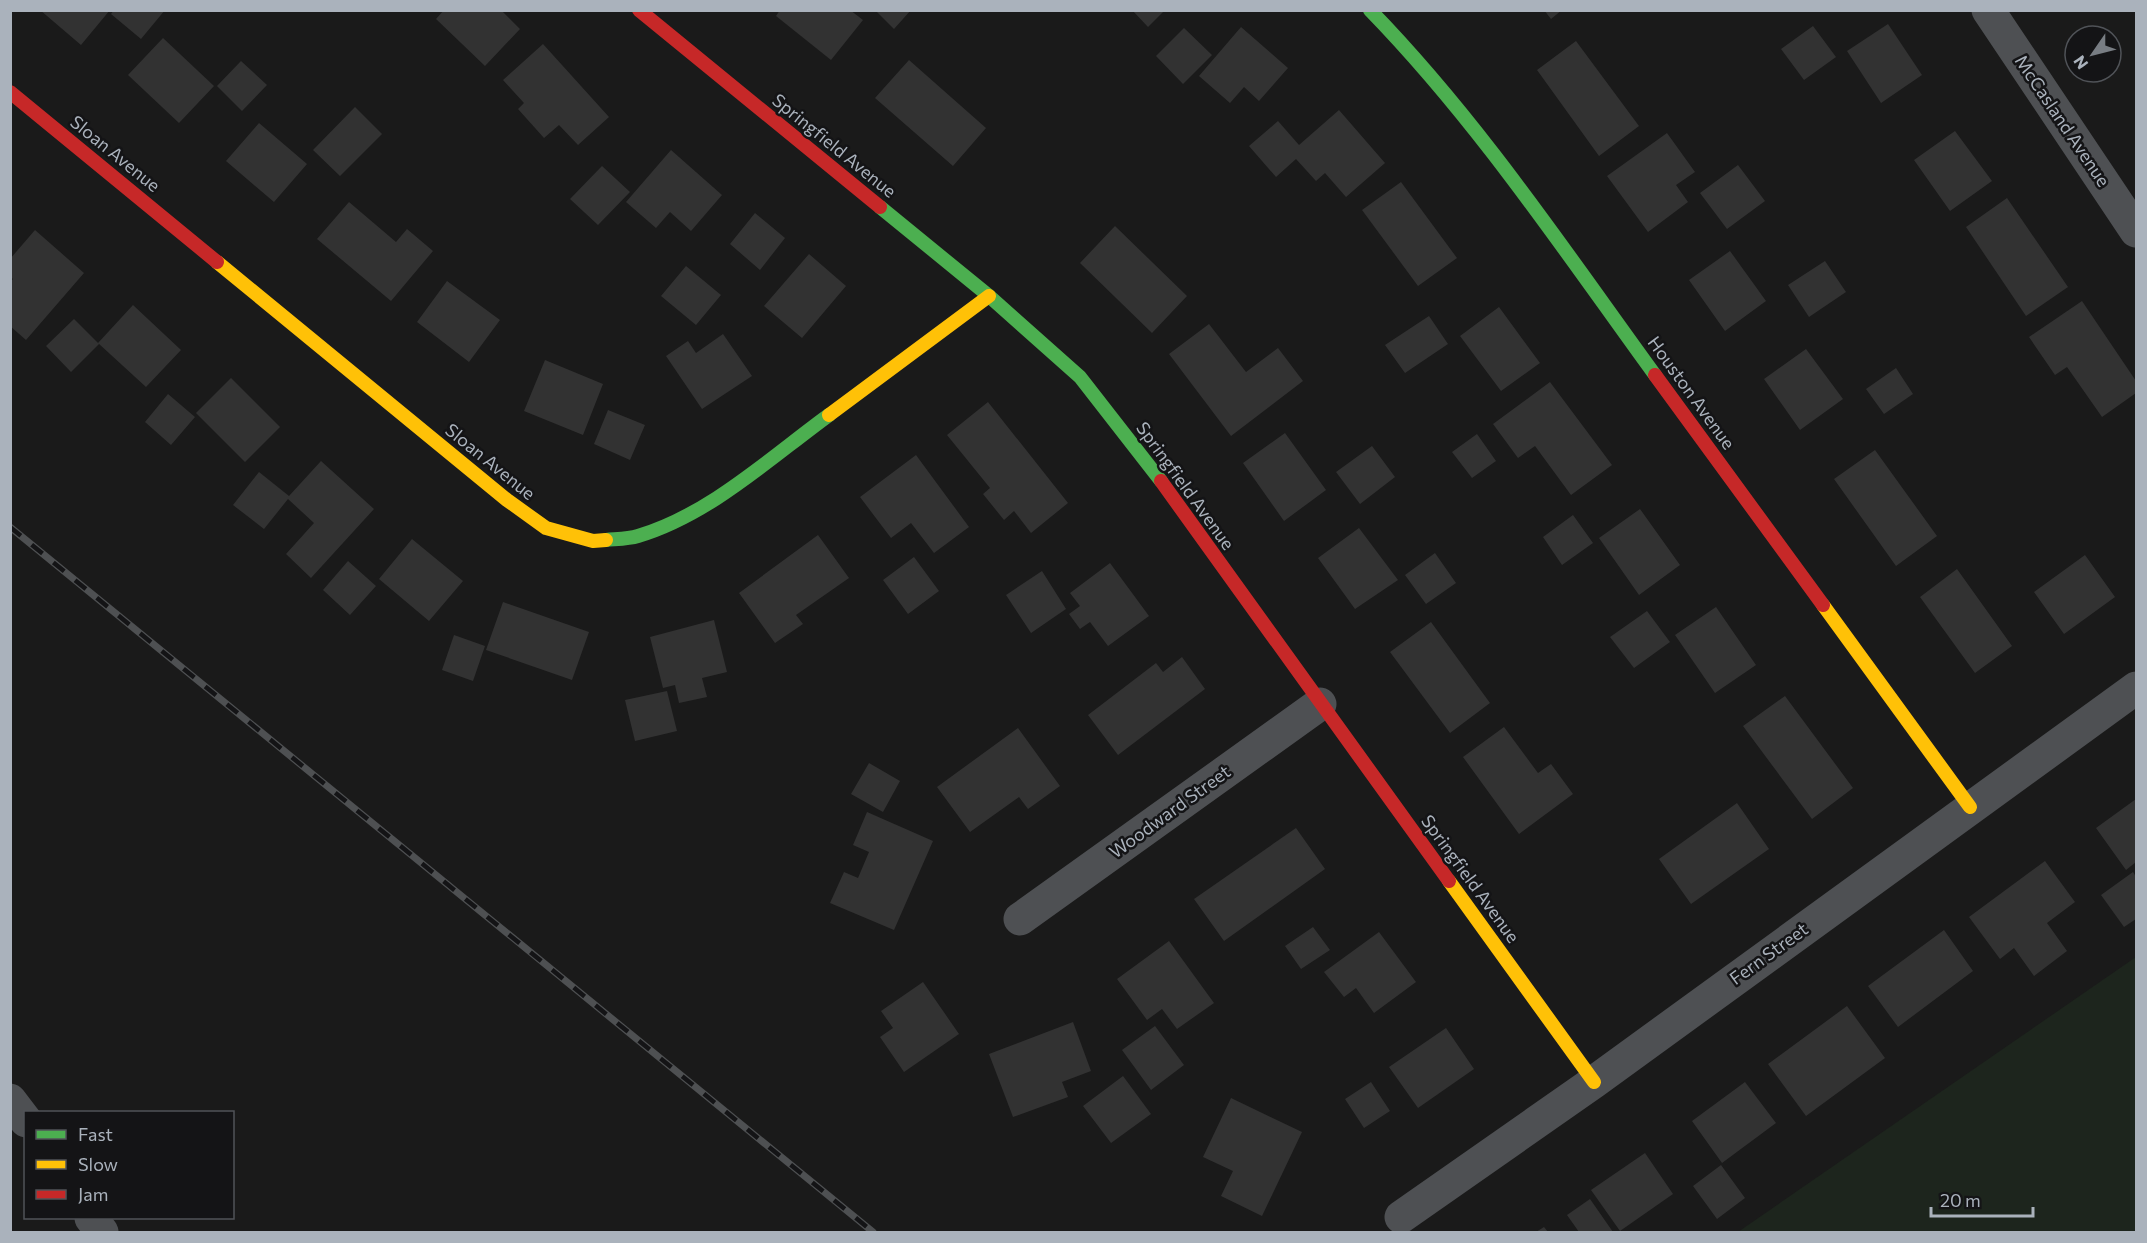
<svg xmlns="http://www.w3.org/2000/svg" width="2147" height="1243" viewBox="0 0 2147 1243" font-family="Commissioner,sans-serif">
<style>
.green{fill:#1d251d}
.building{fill:#323232}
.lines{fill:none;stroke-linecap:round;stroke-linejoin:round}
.street{stroke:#4e5053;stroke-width:33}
.fast{stroke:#4caf50;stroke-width:14}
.slow{stroke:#ffc107;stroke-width:14}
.jam{stroke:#c62828;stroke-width:14}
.rail-casing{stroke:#4e5052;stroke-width:7}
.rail{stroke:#141416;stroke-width:4.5;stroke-dasharray:14;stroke-linecap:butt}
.labels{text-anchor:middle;stroke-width:5;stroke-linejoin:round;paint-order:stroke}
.street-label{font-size:18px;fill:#aab2bc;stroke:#141416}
</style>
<rect width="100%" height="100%" fill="#1a1a1a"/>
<!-- green -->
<path class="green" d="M2136,957v275h-398z"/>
<!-- building -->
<path class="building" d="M40,10h70l-29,35z
M114,10h51l-24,29 -30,-25z
M444,10h57l19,19 -35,37 -49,-47z
M780,10h70l13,10 -32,40 -55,-44z
M875,10h36l-17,19z
M1132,10h33l-17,17z
M1544,10h18l-11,9z
M1888,24l34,51 -41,28 -34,-52z
M1813,26l23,31 -32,23 -23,-31z
M1241,27l47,41 -29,33 -15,-14 -14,16 -31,-27z
M1184,28l28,27 -29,29 -27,-28z
M163,38l51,48 -35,37 -51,-48z
M1576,41l63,85 -40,30 -62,-86z
M543,44l66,73 -31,28 -19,-20 -15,13 -26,-29 6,-6 -21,-23z
M909,60l77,68 -33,38 -78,-68z
M241,61l26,24 -25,26 -25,-25z
M355,107l27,27 -42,42 -27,-26z
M1339,110l46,53 -39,34 -21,-24 -9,8 -20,-22 -20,18 -27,-31 29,-25 21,24z
M259,123l48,41 -33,38 -48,-41z
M1955,131l37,50 -42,30 -36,-51z
M1667,133l28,39 -19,13 12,17 -40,30 -41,-56z
M671,150l51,45 -31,36 -21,-19 -14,16 -30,-26z
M1738,165l27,36 -38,28 -27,-36z
M602,166l28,26 -32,33 -28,-26z
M1401,182l56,76 -39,28 -56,-76z
M2007,198l61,89 -42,29 -60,-89z
M349,202l47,40 11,-13 26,22 -42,50 -74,-62z
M755,213l30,25 -25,32 -30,-26z
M1115,226l72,70 -35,37 -72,-70z
M35,230l49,43 -58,67 -16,-14v-44l3,-3 -3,-2v-18z
M1730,251l36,50 -41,30 -36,-51z
M809,254l37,32 -44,52 -38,-32z
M1825,261l21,31 -37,25 -21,-32z
M686,266l35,29 -25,30 -35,-29z
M447,281l53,39 -31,42 -52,-40z
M2082,301l54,80v12l-34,24 -35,-50 -12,8 -26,-38z
M133,305l48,45 -35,37 -48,-44z
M1499,307l41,56 -39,28 -41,-55z
M1429,316l19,28 -43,29 -20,-28z
M74,319l25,25 -28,28 -25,-26z
M1209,324l37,48 32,-24 25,33 -72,55 -62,-82z
M723,334l29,42 -50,33 -36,-53 22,-15 8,12z
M1806,349l37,50 -43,31 -36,-51z
M545,360l58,24 -20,51 -59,-24z
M1896,368l17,26 -29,20 -18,-25z
M231,378l49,49 -35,35 -49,-49z
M1550,382l62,83 -41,30 -36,-49 -17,12 -25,-34z
M168,394l27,23 -24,28 -26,-23z
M988,402l80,101 -37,30 -17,-22 -10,9 -21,-26 7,-6 -43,-53z
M608,410l37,15 -15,35 -36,-16z
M1285,433l41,57 -42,31 -41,-58z
M1477,434l19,27 -24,17 -20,-26z
M1372,446l23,31 -35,27 -24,-32z
M1875,450l62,86 -41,30 -62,-87z
M916,455l53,72 -35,26 -23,-30 -20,15 -31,-41z
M321,461l53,48 -63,69 -25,-24 28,-31 -26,-24 -24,30 -31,-24 26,-33 30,24z
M1640,509l40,56 -41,30 -40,-57z
M1573,515l20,28 -31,22 -19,-28z
M1359,528l39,52 -43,29 -37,-51z
M818,535l31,43 -53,37 7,9 -28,19 -36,-50z
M412,539l51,42 -34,40 -50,-42z
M1435,553l21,30 -30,21 -21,-29z
M2085,555l30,42 -51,37 -30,-42z
M914,557l25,34 -31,23 -25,-34z
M348,561l28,25 -26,29 -27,-25z
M1110,563l39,53 -41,30 -18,-24 -10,7 -11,-15 11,-8 -10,-13z
M1957,569l55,77 -37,27 -55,-76z
M1042,571l24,38 -35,24 -25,-38z
M503,602l86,30 -17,48 -86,-30z
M1716,607l40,58 -41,28 -40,-58z
M1647,611l23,31 -36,26 -24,-31z
M714,620l13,52 -25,6 5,19 -28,6 -4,-18 -12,3 -13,-51z
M1431,622l59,81 -40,30 -60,-81z
M454,635l31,11 -12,35 -31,-11z
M1182,657l23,32 -87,66 -30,-40 68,-52 7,9z
M667,691l10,40 -42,10 -10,-41z
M1785,696l68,92 -41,31 -69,-93z
M1504,727l34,46 13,-9 22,30 -54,40 -56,-77z
M1018,728l42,58 -32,23 -9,-12 -49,35 -33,-45z
M869,763l31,18 -17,31 -32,-18z
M2136,799v63l-10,8 -30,-42z
M1737,803l32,46 -78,55 -32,-45z
M867,812l66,29 -39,89 -64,-27 14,-31 14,6 11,-26 -16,-7z
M1296,828l29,41 -101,72 -30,-42z
M2045,861l30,41 -28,21 20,28 -33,25 -20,-28 -14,11 -31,-42z
M2133,872l3,5v42l-12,8 -23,-32z
M1313,927l17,23 -29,19 -16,-23z
M1944,930l29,41 -75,56 -30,-41z
M1379,932l37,50 -42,31 -18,-25 -12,9 -20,-25z
M1169,941l45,62 -37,26 -15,-20 -15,11 -30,-41z
M923,982l36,52 -55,38 -24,-35 13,-9 -12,-17z
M1847,1006l38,52 -79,58 -38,-52z
M1073,1022l18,49 -29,11 6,15 -55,20 -24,-63z
M1155,1026l29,39 -33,25 -29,-40z
M1446,1028l28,41 -56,39 -29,-41z
M1123,1076l28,38 -40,29 -28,-37z
M1371,1082l19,29 -26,17 -19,-29z
M1745,1082l31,41 -54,40 -30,-42z
M1231,1098l71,34 -40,84 -41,-20 12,-25 -30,-14z
M1645,1153l28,41 -53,37 -29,-41z
M1721,1165l24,33 -28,21 -24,-33z
M1590,1199l23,33h-34l-12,-17z
M1544,1227l4,5h-12z"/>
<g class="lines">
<!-- street -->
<path class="street" d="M1988,10l148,221
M1020,919l300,-215
M10,1100l16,21
M1401,1217l193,-135 542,-394
M91,1218l11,14"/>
<!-- fast -->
<path class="fast" d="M1370,10c108,111 194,240 285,365
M880,207l109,89 91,81 81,104
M606,540c10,-1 22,-1 32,-4 71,-21 132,-78 191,-121"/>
<!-- slow -->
<path class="slow" d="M217,262l290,238 39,28 47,13 13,-1
M829,415l160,-119
M1823,605l147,202
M1449,881l145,201"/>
<!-- jam -->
<path class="jam" d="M639,10l241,197
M10,92l207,170
M1655,375l168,230
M1161,481l288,400"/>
<!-- rail casing -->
<g class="rail-casing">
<path id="rail" d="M10,527l863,705"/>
</g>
<!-- rail -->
<use href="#rail" class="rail"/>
</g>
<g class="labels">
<!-- street labels -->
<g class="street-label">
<text transform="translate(2062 121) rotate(56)" y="6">McCasland Avenue</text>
<text transform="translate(834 146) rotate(39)" y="6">Springfield Avenue</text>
<text transform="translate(115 154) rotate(39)" y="6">Sloan Avenue</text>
<text transform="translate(1691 393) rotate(54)" y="6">Houston Avenue</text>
<text transform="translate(490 462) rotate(39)" y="6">Sloan Avenue</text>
<text transform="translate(1185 486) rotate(54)" y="6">Springfield Avenue</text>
<text transform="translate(1170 812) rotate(-36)" y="6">Woodward Street</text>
<text transform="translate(1470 879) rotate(54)" y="6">Springfield Avenue</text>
<text transform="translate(1769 954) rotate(-36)" y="6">Fern Street</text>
</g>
</g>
<!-- border -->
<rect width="2147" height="1243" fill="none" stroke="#aab2bc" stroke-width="24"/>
<!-- legend -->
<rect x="24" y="1111" width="210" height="108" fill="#141416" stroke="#505358" stroke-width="1.5"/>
<rect x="36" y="1130" width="30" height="9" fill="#4caf50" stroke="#505358" stroke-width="1.5"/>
<text x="78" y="1141" font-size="18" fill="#aab2bc">Fast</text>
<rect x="36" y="1160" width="30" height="9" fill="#ffc107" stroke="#505358" stroke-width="1.5"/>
<text x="78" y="1171" font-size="18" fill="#aab2bc">Slow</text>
<rect x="36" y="1190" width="30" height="9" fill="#c62828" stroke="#505358" stroke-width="1.5"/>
<text x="78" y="1201" font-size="18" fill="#aab2bc">Jam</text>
<!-- north arrow -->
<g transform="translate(2093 54) rotate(235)"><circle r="28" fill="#141416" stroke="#505358" stroke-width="1.5"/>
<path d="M0-4.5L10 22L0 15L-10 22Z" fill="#787d83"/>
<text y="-9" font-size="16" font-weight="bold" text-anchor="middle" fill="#aab2bc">N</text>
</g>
<!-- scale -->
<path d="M1931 1207v9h102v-9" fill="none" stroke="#aab2bc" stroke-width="3"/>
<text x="1940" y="1207" font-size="18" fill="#aab2bc" stroke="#141416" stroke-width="4.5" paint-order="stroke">20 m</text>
</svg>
